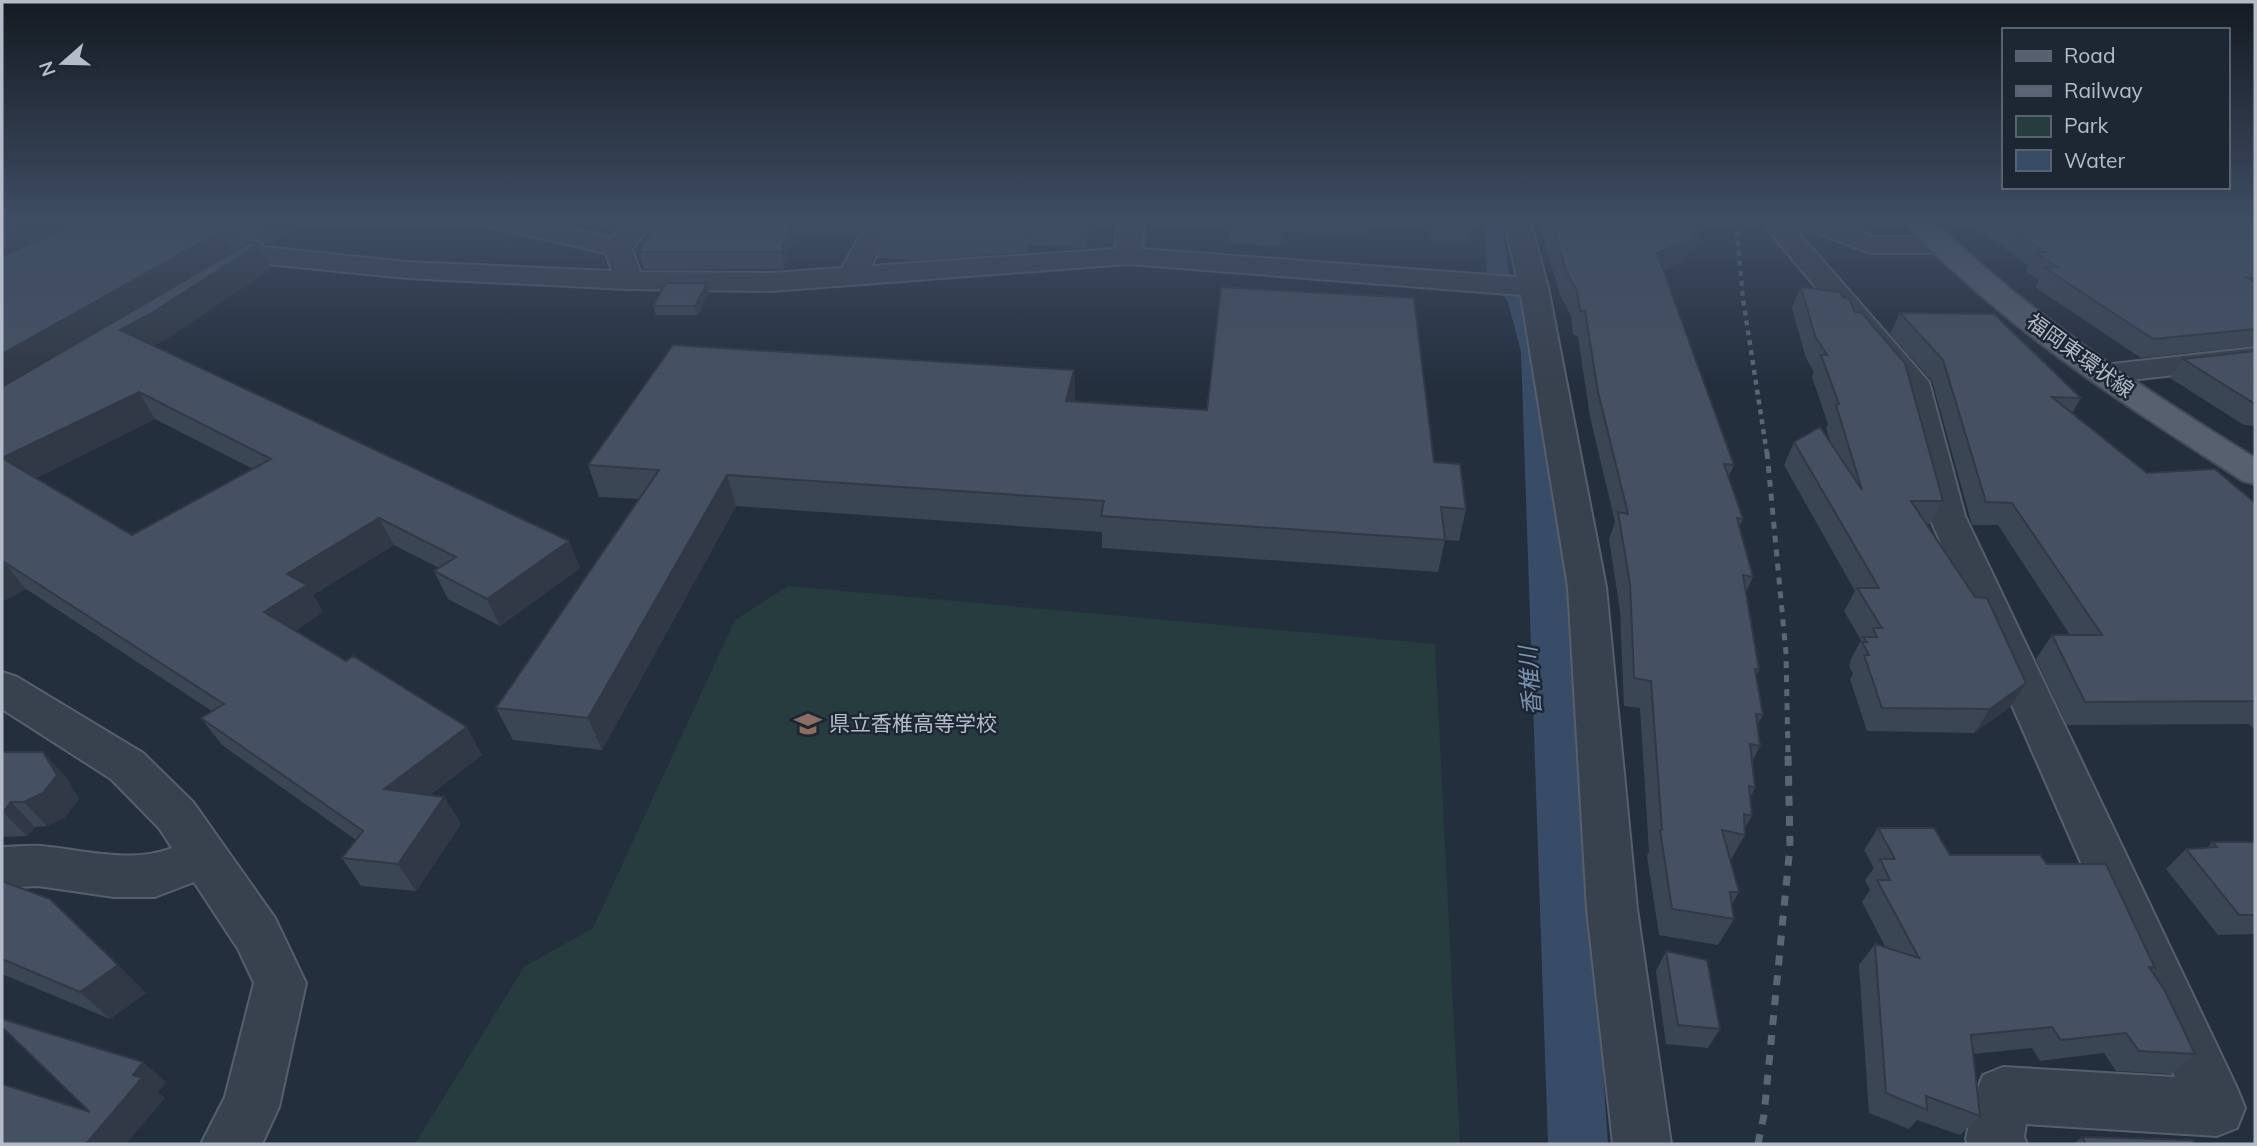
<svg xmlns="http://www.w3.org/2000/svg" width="2257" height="1146" font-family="Mulish,'Noto Sans JP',sans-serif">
  <rect width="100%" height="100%" fill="#242f3e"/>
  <path fill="#263c3f" d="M788,586L1435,644L1460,1144H415L524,967L593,928L735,620Z"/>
  <path fill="#394c67" d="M1485,221H1503L1508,270L1525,303L1571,603L1608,1144H1548L1521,352L1508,302L1486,270Z"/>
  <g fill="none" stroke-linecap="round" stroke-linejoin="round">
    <defs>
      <path id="minor" d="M172,221H208L255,240L264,247L406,262L612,271L606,253L490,227L486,221H535L612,238L627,221H654L632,249L640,272L771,273L842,268L868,221H894L871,266L1115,249L1118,221H1144L1142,249L1517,277L1504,221H1530L1548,287L1606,587L1637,909L1671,1144H1613L1587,909L1568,587L1521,295L1128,264L771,291L629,289L406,278L257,263L176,227Z
        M1764,221H1835L1874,237H1941L1951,239L1955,245L1951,251L1941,253H1870L1812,231H1797L1929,382L1965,516L2237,1088L2245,1108L2237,1128L2217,1136L2026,1124L2024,1137L2027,1144H1968L1966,1139L1975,1095L1983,1075L2003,1067L2175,1077L1929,516L1897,384L1767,229Z
        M2255,348V366L2103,383L2092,381L2087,374L2092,367L2103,365Z
        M2,672L17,677L143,753L193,802L275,918L306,983L279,1107L262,1144H201L225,1097L254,983L238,949L194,882L155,897H114L38,886L2,888V847C15,847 28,845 41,846C85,850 130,864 172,848L159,828L111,779L2,709Z"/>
      <path id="major" d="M1906,221H1934C2030,315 2141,387 2255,458V484L2243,481C2147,419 2050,358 1966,282C1945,263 1922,244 1906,221Z"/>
    </defs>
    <use href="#minor" stroke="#565f6c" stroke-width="4"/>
    <use href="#major" stroke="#414a57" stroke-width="4"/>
    <use href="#minor" fill="#38414e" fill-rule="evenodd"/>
    <use href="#major" fill="#56606e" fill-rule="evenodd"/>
    <path stroke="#5a6575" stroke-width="4.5" stroke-dasharray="5 5" stroke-linecap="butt" d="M1736,221L1743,299L1767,454"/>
    <path stroke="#5a6575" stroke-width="5" stroke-dasharray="7 7" stroke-linecap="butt" d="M1767,452L1786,653L1788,755"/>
    <path stroke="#5a6575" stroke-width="7" stroke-dasharray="10 10" stroke-linecap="butt" d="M1758,1144L1764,1115L1790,846L1788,753"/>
  </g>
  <path fill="#3b4654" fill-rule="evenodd" d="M2,221L232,253L258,245L271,269L165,340L154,345L569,541L580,568L500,626L448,599L434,571L439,568L394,545L313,595L323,612L295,631L482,755L430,795L444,797L461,824L416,891L361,886L342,858L356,840L222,745L201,718L212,711L26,589L5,600L2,598ZM155,419L253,469L132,535L36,478Z
    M215,221H311L268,245Z
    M658,221H865L857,235H796L784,269H644L639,252Z
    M877,221H1090L1086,248L1029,245L1028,252L917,260L878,258L874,227Z
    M1231,221H1367L1365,236L1282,231L1280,247L1230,243Z
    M1429,221H1472L1468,241L1431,240Z
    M1538,221H1697L1702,230L1694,253L1689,254L1686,261L1664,271L1734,465L1728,478L1743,519L1739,527L1753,577L1746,592L1759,670L1756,676L1763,715L1757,725L1760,746L1752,762L1755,788L1750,798L1752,816L1744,829L1745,835L1730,861L1739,892L1732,904L1734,919L1718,945L1659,935L1647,856L1649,852L1640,708L1624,706L1620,611L1609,539L1615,522L1590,417L1578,336L1573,335L1571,316L1560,295Z
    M1966,221H2255V346L2141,358L2035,287L2039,280L2026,271L2029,266Z
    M707,283L709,293L698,315H656L653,306Z
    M1801,287L1943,501L1930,524H1927L2026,683L2010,707L1974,733L1867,731L1850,679L1853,674L1849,666L1851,662L1850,661L1861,640L1844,611L1855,591L1784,465L1794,442L1831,443L1826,428L1828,424L1812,377L1814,372L1806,358L1792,308Z
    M1900,313L2081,398L2072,413L2147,473L2255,503V729L2248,724L2067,725L2036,659L2052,635H2070L1998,525H1972L1932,381L1890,334Z
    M2255,351V426L2244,425L2170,378L2183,359Z
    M1074,370L1075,401L1434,462L1466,509L1459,541L1445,540L1438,572L1102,548V532L736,506L602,750L513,740L496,708L639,499L599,497L588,465Z
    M2,752L65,776L79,799L65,817L47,826L35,827L27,836L2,837Z
    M1878,828L1950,855L2047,864L2155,968L2151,971L2195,1054L2171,1074L2116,1071L2104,1053L2040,1061L2032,1048L1973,1054L1980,1116L1960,1135L1917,1120L1909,1129L1869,1113L1859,965L1875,944L1886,948L1862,902L1870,890L1865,880L1874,868L1864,850Z
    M2212,842H2255V934L2218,935L2166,869L2186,849L2207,848Z
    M2,881L146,993L110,1019L2,974Z
    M1666,951L1720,1029L1708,1048L1666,1044L1656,971Z
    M2082,1137L2195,1144H2073Z"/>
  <path fill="#303945" d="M28,221H96L2,263V232Z
    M256,221H311L268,245Z
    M792,221H793L796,235L784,269L781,252Z
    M855,221H865L857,235Z
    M1026,221H1028L1029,245L1028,252Z
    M1086,221H1090L1086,248Z
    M1282,221H1283L1280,247Z
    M1702,230L1694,253L1689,254L1686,261L1650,277L1657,253L1690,231Z
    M221,231L233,254L2,390V354Z
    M258,245L271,269L165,340L135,355L120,330Z
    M707,283L709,293L698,315L695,306Z
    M1074,370L1075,400L1067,432L1066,401Z
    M139,392L155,419L22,485L2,458Z
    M727,475L736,506L602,750L588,718Z
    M379,518L394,545L313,595L323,612L282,639L264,612L287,574Z
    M569,541L580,568L500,626L487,599Z
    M4,562L26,589L5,600L2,597V563Z
    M2026,683L2010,707L1974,733L1990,709Z
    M467,727L482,755L402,817L384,789Z
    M43,752L65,776L79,799L65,817L47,826L24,802Z
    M444,797L461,824L416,891L398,864Z
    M11,802L35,827L27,836L3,812Z
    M118,965L146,993L110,1019L80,992Z
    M143,1062L166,1082L158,1092L165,1098L126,1144H86L133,1075Z"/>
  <path fill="#455162" stroke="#303945" stroke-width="2" fill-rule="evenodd" d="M2,221H28L2,232Z
    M86,221H198L221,231L2,354V256Z
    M658,221H792L781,252H639Z
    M877,221H1026L913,230L874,227Z
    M1551,221H1697L1702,230L1690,231L1694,237L1657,253L1734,465L1724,464L1743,519L1737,518L1753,577L1743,575L1759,670L1755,669L1763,715L1756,714L1760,746L1750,744L1755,788L1749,786L1752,816L1744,814L1745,835L1722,830L1739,892H1730L1734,919L1672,909L1660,830H1662L1651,681L1634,678L1630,584L1618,512L1628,514L1598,392L1585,311H1580L1577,291L1566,271Z
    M2000,221H2255V278H2248L2255,282V329L2153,339L2045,268L2057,267L2036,253L2045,252Z
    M249,243L258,245L150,314L120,330L569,541L487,599L434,571L456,557L379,518L287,574L307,585L264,612L346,661L353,656L467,727L384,789L444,797L398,864L342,858L363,831L201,718L224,704L4,562L2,563V387ZM139,392L271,459L132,535L2,458Z
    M666,283H707L695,306H653Z
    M1221,287L1414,298L1434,462L1460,464L1466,509L1441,507L1445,540L1101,516L1104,501L727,475L588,718L496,708L659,470L588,465L673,345L1074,370L1066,401L1207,410Z
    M1801,287L1840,292L1843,297L1849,298L1855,312H1861L1905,363L1943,501H1911L1975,597L1987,598L2026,683L1990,709L1882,708L1864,655H1869L1862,642H1867L1863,637H1877L1873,628H1882L1857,588H1879L1794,442L1820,427L1862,490L1836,405L1839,404L1821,355H1827L1815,336Z
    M1900,313L1994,314L2081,398L2052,397L2147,473L2215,469L2255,503V701L2085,702L2052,635H2102L2012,503L1986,502L1943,360Z
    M2255,351V404L2183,359Z
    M2,752H43L57,775L43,793L24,802H11L3,812H2Z
    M1878,828H1934L1950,855H2040L2047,864H2106L2155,968L2149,967L2165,991L2195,1054L2139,1051L2126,1033L2061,1040L2052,1027L1971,1035L1980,1116L1926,1096L1927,1110L1886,1093L1875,944L1919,958L1877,880H1890L1880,859H1895Z
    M2212,842H2255V915H2239L2186,849L2217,847Z
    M2,881L50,899L118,965L80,992L2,959Z
    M1666,951L1707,960L1720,1029L1678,1025Z
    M2,1019L143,1062L133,1075L142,1078L86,1144H2V1084L90,1112L2,1027Z
    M2082,1137L2193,1140L2195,1144H2086Z"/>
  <linearGradient id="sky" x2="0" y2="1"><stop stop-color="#141a22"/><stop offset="0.58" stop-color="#3f4d63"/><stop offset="1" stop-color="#3f4d63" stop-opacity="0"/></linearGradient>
  <rect width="2257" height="382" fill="url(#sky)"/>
  <defs>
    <symbol id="school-bare" viewBox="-9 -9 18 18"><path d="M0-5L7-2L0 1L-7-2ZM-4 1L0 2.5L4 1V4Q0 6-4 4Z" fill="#8d6e63" stroke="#1d2633" stroke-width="2.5" paint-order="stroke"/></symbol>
  </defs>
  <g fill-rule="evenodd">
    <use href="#school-bare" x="789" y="705" width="38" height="38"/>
  </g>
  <g text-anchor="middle" stroke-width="5" stroke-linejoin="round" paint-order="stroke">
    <g font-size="21" fill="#b4bcc9" stroke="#1d2633">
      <text transform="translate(2080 356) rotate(36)" y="7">福岡東環状線</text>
    </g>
    <g font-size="21" fill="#b4bcc9" stroke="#1d2633" text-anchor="start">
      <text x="829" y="731">県立香椎高等学校</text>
    </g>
    <g font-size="23" font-style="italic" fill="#7c92b1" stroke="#1d2633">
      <text transform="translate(1530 681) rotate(-94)" y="8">香椎川</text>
    </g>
  </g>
  <rect width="2257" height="1146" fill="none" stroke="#b4bcc9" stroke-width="7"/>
  <rect x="2002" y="28" width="228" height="161" fill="#1d2633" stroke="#59626f" stroke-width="2"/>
  <rect x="2016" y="51" width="35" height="10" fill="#56606e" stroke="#59626f" stroke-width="2"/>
  <text x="2064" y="63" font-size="21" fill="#b4bcc9">Road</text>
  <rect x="2016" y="86" width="35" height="10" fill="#5a6575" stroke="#59626f" stroke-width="2"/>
  <text x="2064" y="98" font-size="21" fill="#b4bcc9">Railway</text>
  <rect x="2016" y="116" width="35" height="21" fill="#263c3f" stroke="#59626f" stroke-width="2"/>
  <text x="2064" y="133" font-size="21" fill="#b4bcc9">Park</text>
  <rect x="2016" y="150" width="35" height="21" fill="#394c67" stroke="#59626f" stroke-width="2"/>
  <text x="2064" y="168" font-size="21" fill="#b4bcc9">Water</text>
  <g transform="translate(63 63) rotate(250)" stroke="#1d2633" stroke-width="5" paint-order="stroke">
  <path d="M0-5L12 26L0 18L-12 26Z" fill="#b4bcc9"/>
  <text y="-10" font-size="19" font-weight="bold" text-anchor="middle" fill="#b4bcc9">N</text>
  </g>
</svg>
